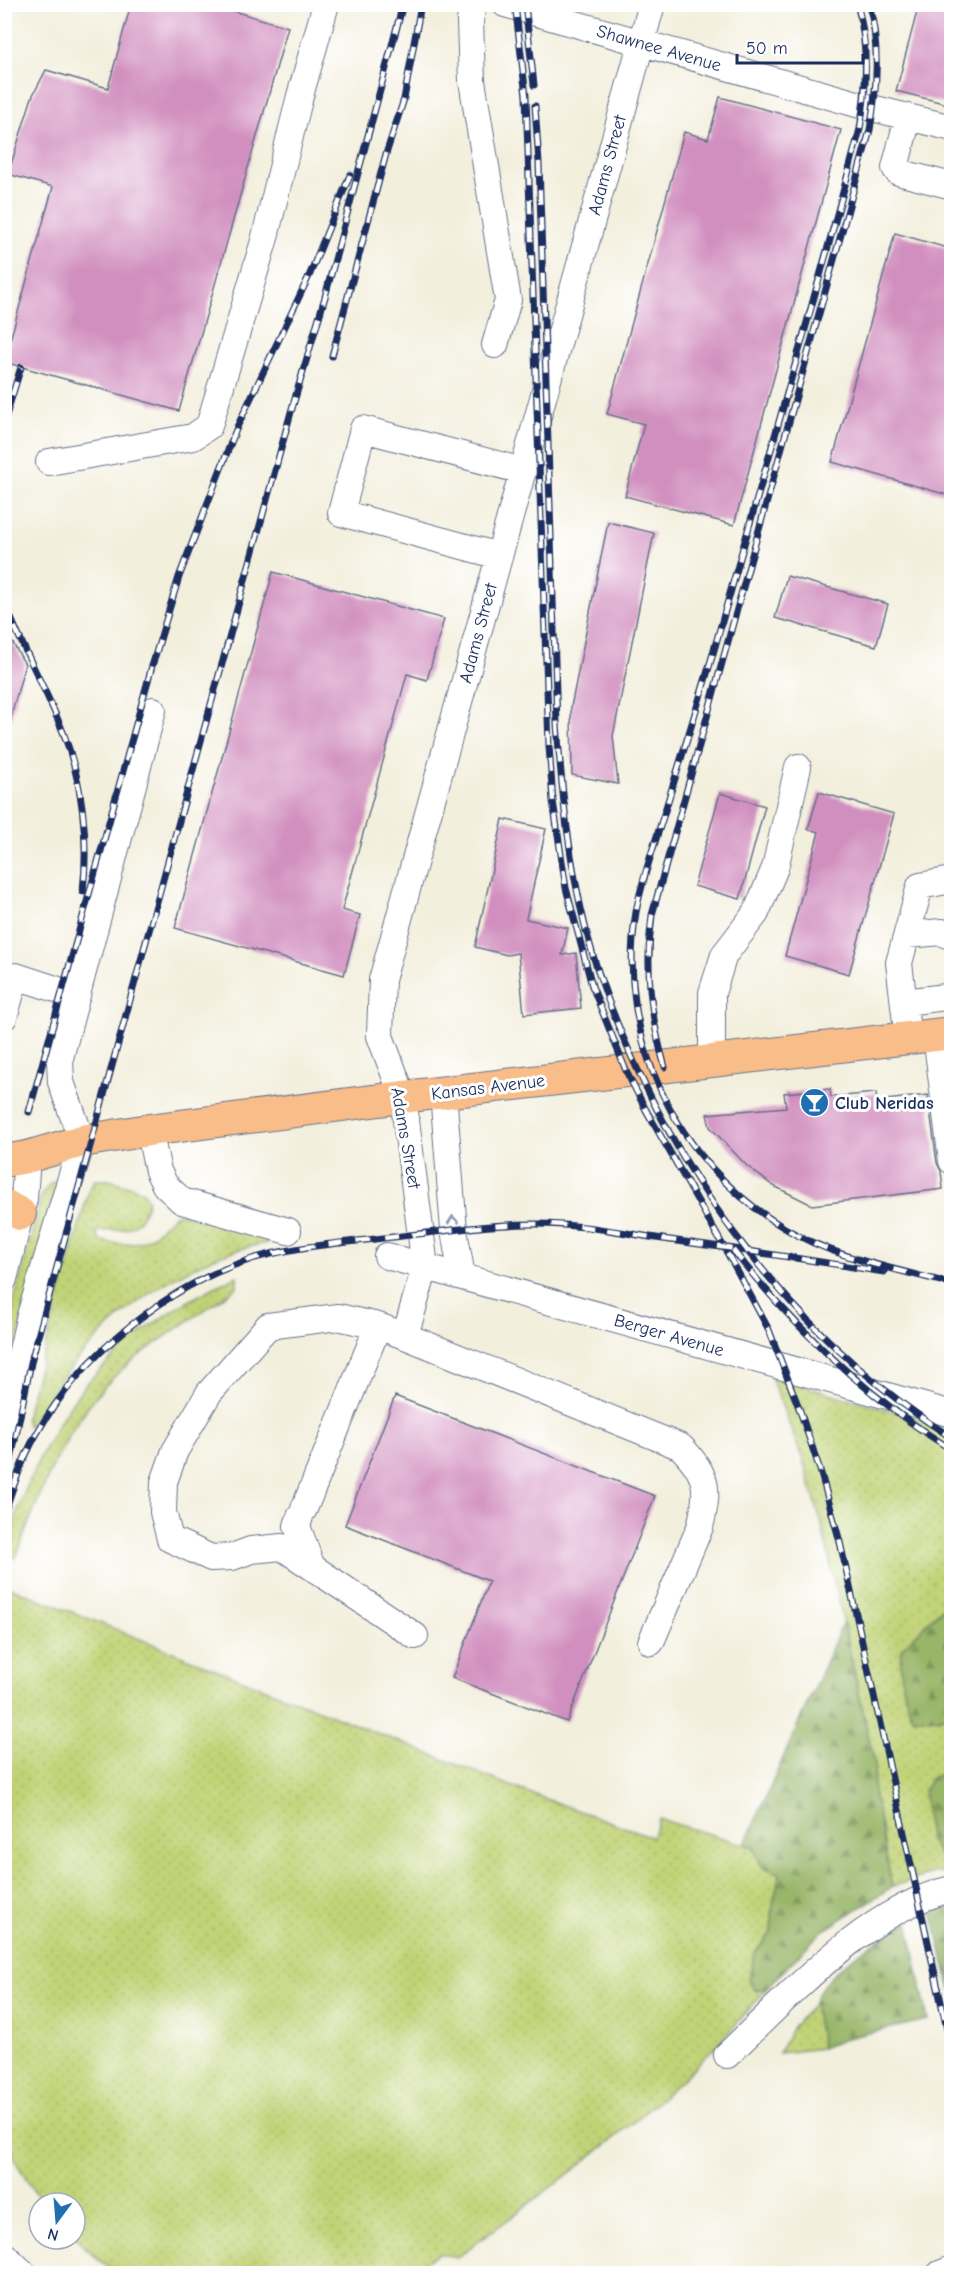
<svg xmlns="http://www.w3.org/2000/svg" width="956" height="2278" font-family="'Comic Neue',sans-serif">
  <defs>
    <pattern id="grass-dots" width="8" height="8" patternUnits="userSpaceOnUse" patternTransform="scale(1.5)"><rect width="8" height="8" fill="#c1d376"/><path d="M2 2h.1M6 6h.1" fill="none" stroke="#a5b568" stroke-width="1.8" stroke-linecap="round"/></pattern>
    <pattern id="forest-firs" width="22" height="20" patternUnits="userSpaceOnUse" patternTransform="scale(1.5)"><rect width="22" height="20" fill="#98b567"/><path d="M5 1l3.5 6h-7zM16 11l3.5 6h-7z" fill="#7b9458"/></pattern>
  </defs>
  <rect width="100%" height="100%" fill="#fff"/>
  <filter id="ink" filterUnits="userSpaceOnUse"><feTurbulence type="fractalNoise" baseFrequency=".0167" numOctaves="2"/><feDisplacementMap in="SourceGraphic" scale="12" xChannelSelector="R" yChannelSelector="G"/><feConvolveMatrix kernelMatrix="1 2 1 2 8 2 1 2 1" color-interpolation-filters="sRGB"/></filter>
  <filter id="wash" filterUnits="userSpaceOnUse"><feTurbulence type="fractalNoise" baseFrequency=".008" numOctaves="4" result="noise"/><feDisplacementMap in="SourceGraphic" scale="24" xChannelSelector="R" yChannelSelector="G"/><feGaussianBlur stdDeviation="1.35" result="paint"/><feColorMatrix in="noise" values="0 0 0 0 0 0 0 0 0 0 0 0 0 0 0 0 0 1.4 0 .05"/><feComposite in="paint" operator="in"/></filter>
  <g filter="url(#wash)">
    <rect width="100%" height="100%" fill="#f3efdd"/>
    <path fill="url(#grass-dots)" stroke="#6e816a" stroke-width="1.5" d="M58,1179L5,1389V1335L42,1194L50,1184Z
      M95,1180H109L142,1190L148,1200C138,1235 127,1227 96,1232L99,1240C118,1246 142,1247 158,1231C166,1224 168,1218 179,1213L264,1236L267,1243C188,1257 122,1306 71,1367C55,1385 44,1408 28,1426L25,1418L89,1190Z
      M237,1276V1287C199,1316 155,1340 119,1372C68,1418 38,1495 16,1558L8,1557C11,1524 22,1496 36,1466C49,1439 64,1411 83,1388C89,1380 98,1372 105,1365C143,1326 188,1299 237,1276Z
      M771,1377L951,1427V1600L926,1623L929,1719L951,1715V1770L931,1778L924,1791L939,1855L951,1854V1872H936L892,1887L873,1786L875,1765L821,1521L803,1460Z
      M4,1585L518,1789L652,1837L659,1819L753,1847L762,1866L780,1874L773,1904L771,1933L755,1953L754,1990L767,1988C681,2096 566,2176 456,2258L439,2253L422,2264L419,2274L119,2273L99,2260L75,2237V2203H43L40,2200L17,2164L5,2134Z
      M815,2002L822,2048L779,2053L793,2027Z"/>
    <path fill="url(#forest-firs)" stroke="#5a7262" stroke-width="1.5" d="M951,1600V1715L929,1719L912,1717C904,1694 899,1674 901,1649Z
      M843,1623L875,1765L873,1786L892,1887L821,1932L767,1988L754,1990L749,1979L755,1953L771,1933L773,1904L780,1874L762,1866L753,1847L745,1844Z
      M951,1770V1854L939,1855L929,1839L924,1791L931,1778Z
      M951,1907H952L951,1991L932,1912Z
      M908,1922L928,2020L850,2037L822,2048C820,2038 814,2010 815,2002C821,1972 884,1937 908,1922Z"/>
    <g id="blocks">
      <path fill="#d18fbf" d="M131,4H209L288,27L179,411L4,362L53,187L8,174L32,97L46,70L108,88Z
        M919,4H951V105L896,91Z
        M720,97L841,130L734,525L625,496L644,424L607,414L684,132L708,139Z
        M895,233L951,249V496L832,462Z
        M608,522L654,533L613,736L618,784L572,775L571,707Z
        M273,572L444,619L427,680L407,674L342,910L360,915L344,975L175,928Z
        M787,576L888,604L876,646L775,618Z
        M4,628L25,664L9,724H4Z
        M819,792L894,814L849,974L785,956L819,832L808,829Z
        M720,793L765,806L740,899L694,886Z
        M503,819L546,829L526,919L568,928L562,955L576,953L581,1008L524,1014L518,953L507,955L475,947Z
        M830,1089L831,1097L876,1093L877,1101L928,1095L937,1163L941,1171L943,1189L812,1205L772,1185L747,1166L710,1127L707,1114L786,1107L784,1093Z
        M395,1396L655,1496L567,1722L452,1678L489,1581L345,1525Z"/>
    </g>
  </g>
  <g filter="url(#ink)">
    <use href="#blocks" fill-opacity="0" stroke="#67728a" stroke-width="1.5"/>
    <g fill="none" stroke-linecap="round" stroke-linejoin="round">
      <defs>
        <path id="minor" d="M473,4L470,21L472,81L508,300L495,345
          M505,4L864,106L952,128
          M908,117L895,168L898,172L952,186
          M49,462L193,437L209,426L264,241L300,96L326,4
          M499,556L341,513L363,429L523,471
          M907,935L942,932L952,937
          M904,1002L946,997L952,994
          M4,1017L16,976L77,996
          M936,1035L952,1161
          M908,1039L899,963L920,886L952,880
          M712,1061V993L724,955L756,913L775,868L798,767
          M443,1092L454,1230L462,1277
          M149,1130L158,1171L165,1185L182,1201L288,1231
          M387,1256L952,1414
          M4,1279L24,1199L27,1157
          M405,1336L425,1267L403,1097L380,1036L382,980L652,4
          M4,1431L29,1319L82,1141L61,1082L60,1058L153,710
          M304,1509L378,1326L405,1336L681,1447C709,1476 709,1490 700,1527L651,1642
          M300,1517L297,1526L312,1567L415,1636
          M312,1567L282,1547L251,1550L232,1557L211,1558L170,1539L163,1512L164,1482L175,1451L209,1393L268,1326L338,1317L378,1326
          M727,2055C787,1998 869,1907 952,1889
          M4,2255L24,2274
          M940,2274L952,2269"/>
        <path id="major" d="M4,1161L27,1157L82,1141L149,1130L403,1097L952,1033
          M4,1205L20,1214"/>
      </defs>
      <use href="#minor" stroke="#67728a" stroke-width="28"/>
      <use href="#major" stroke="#67728a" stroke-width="34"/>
      <use href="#minor" stroke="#fff" stroke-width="26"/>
      <use href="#major" stroke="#f8bd89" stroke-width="32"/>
      <defs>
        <path id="rail" d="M515,4L526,96L549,746L553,801L566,888L592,986L627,1073L646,1110L734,1265L769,1330L799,1408L820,1470L840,1542L858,1623L952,2052
          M525,4L534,85
          M857,4C869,45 867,87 860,129C814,303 763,476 714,650C698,705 681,759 664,814C654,846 642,879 636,912C616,1037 675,1162 783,1227C833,1258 896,1269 952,1284
          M535,106L539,163L557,724C562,794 569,862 586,930C599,982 619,1031 642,1079C711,1225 815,1350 952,1438
          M332,356L386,154L404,99L421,4
          M4,422L21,367
          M4,601C21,646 45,687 63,732C82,780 89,839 83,891
          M665,1067C650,1015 645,968 652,915L870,130C877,88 880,46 869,4
          M29,1112L152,666L179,577L237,427L310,274L350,175
          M733,1250C795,1329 867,1397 952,1450
          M4,1493L32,1358L291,412L325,297L403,4
          M4,1514C13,1487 22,1460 36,1435C80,1356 166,1286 252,1259C300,1245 352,1242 402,1236C455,1230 509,1221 563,1225C597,1227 630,1234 663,1239C737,1249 810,1260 884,1272"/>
      </defs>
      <use href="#rail" stroke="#1b2f5e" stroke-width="7"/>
      <use href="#rail" stroke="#fff" stroke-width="4.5" stroke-dasharray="14" stroke-linecap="butt"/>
    </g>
    <defs><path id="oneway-chevron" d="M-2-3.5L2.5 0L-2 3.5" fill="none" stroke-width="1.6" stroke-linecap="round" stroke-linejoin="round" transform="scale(1.5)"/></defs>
    <use stroke="#8d97ae" href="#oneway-chevron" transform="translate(453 1220) rotate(-95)"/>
  </g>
  <defs>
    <symbol id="bar-disc" viewBox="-11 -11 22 22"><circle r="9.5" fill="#1f6fb2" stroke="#fff"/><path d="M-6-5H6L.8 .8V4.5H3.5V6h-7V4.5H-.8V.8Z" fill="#fff"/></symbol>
  </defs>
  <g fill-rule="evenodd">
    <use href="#bar-disc" x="798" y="1086" width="33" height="33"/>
  </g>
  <g text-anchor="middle" stroke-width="6" stroke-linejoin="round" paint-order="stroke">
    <g font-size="18" fill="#1b2f5e" stroke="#fff">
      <text transform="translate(659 48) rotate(16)" y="6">Shawnee Avenue</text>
      <text transform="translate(607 165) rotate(-75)" y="6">Adams Street</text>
      <text transform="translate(478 633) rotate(-75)" y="6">Adams Street</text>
      <text transform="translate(488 1087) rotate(-7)" y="6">Kansas Avenue</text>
      <text transform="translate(406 1138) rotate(80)" y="6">Adams Street</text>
      <text transform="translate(669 1335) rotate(16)" y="6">Berger Avenue</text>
    </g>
    <g font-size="18" font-weight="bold" fill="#1b2f5e" stroke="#fff" text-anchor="start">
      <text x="835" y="1109">Club Neridas</text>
    </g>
  </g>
  <rect width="956" height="2278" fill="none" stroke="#fff" stroke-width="24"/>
  <g transform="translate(57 2221) rotate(196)"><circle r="28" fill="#ffffff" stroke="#a4acbf" stroke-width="1.5"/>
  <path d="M0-4.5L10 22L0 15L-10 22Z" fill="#1f6fb2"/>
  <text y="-9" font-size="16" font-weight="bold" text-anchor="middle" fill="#1b2f5e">N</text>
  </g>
  <path d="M737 54v9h126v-9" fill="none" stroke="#1b2f5e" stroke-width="3"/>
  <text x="746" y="54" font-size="18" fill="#1b2f5e" stroke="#ffffff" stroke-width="4.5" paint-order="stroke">50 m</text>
</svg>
